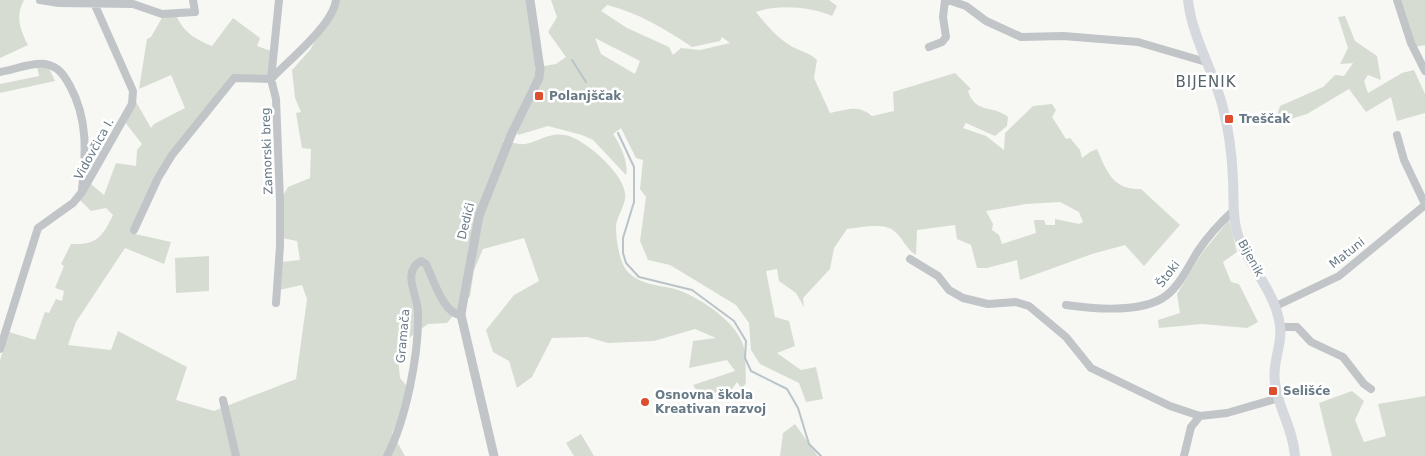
<svg xmlns="http://www.w3.org/2000/svg" width="1425" height="456" font-family="'DejaVu Sans',sans-serif">
  <rect width="100%" height="100%" fill="#f7f7f4"/>
  <path fill="#d7dcd3" fill-rule="evenodd" d="M0,0H24C15,16 20,29 28,45L0,58Z
    M339,0H528L536,74L503,142C510,141 519,145 525,144C540,141 549,132 565,135C585,139 623,173 625,193C627,204 617,215 616,226C616,239 619,264 629,273C641,285 659,285 675,289C697,296 733,319 742,342C747,353 745,371 746,383L742,389L737,382L730,392L699,394L693,385L735,371L727,360L689,368L693,341L716,338L695,329L654,341L608,343L587,337L552,338L532,377L517,388L509,361L493,352L486,330L514,295L539,281L524,238L483,249L474,270L470,296L447,323L428,324L397,347L400,378L411,391L392,433L405,456H0V360L9,332L35,340L45,312L49,313L56,299L62,301L64,291L55,288L64,266L61,264L71,244C96,245 102,238 113,215L106,208L91,211L79,199L91,184L104,195L116,163L136,166L137,150L142,144L124,121L135,100L151,128L154,124L185,108L171,75L139,89L147,39L151,37L163,16L176,15C184,33 195,39 212,46L233,18L260,38L257,46L271,51L269,76L234,75L168,157L135,234L171,242L164,264L125,248L76,322L68,345L111,350L118,331L187,367L176,400L214,411L296,379L307,299L302,285L279,290L281,262L300,260L297,241L282,238L281,199L288,187L310,178L311,149L302,148L296,113L301,112L295,98L292,70L310,50Z
    M551,0H829L837,6L832,16C811,7 778,4 756,12C767,26 780,41 797,49C805,53 810,53 817,60L814,78L830,113C847,110 857,104 872,116L894,111L893,92L955,73L971,89L968,91C976,115 992,104 1008,117L1007,126L995,136L966,123L963,128L986,136L1004,150L1005,133L1033,106L1052,104L1056,110L1052,117L1066,139L1070,138L1080,150L1082,158L1090,152L1097,149C1107,172 1113,190 1141,189L1180,225L1144,266L1125,245L1092,254L1020,280L1017,260L987,268H977L971,245L957,239L955,225L917,230L916,255C906,249 903,238 894,231C883,222 860,228 847,229L834,248L830,269L803,298L804,307L796,293L779,281L777,269L766,271L775,317L789,321L795,346L777,353L801,370L816,367L823,399L806,402L799,383L760,364L751,350L749,323L736,305L670,265L648,260L640,241L646,197L640,189L643,160L636,158L621,128L613,134C620,144 629,163 626,175L593,140L582,135L548,126L518,135L517,131C525,114 545,84 544,66L556,64L566,57L548,32L557,17ZM607,5C639,13 665,29 692,47L720,41L722,37L730,43L700,50L681,48L673,55L669,47L627,28L601,11ZM595,38L640,61L635,74L601,54ZM1060,202L1079,212L1083,222L1079,224L1055,219V225H1046L1044,220H1034L1036,233L1002,244L999,235L992,230L993,224L986,211L1026,204Z
    M1399,0H1425V45L1415,47Z
    M1345,16L1355,41L1377,56L1381,80L1368,75L1364,81L1368,93L1402,73L1414,70L1425,94V113L1397,121L1391,97L1366,112L1349,89L1307,114L1274,124L1280,106L1323,87L1335,75L1344,76L1353,63L1340,64L1348,48L1338,17Z
    M37,67L49,68L55,81L0,93V84L39,76Z
    M1229,220L1237,252L1223,262L1231,282L1239,284L1258,322L1247,328L1202,324L1159,328L1158,320L1180,313L1177,294L1202,253Z
    M209,256V291L176,293L175,258Z
    M1352,391L1364,401L1355,420L1364,442L1386,436L1378,404L1425,396V456H1332L1319,403Z
    M795,424L817,455V456H780L783,433Z
    M581,434L594,456H574L566,443Z"/>
  <g fill="none" stroke-linecap="round" stroke-linejoin="round">
    <path stroke="#b8c4c8" stroke-width="2" d="M572,60L586,82
      M618,133L634,167V202L623,238V253L626,263L639,277L692,290L734,321L746,341L745,358L751,371L787,389L798,408L809,444L821,456"/>
    <path stroke="#c1c5c8" stroke-width="8" d="M40,0L59,3L133,4L162,14L195,12L193,0
      M948,0L966,6L986,21L1021,37L1063,36L1138,42L1206,62
      M1397,0L1411,43L1425,71
      M929,47L942,42L946,37L943,17L945,0
      M0,72C14,70 31,62 45,64C58,66 64,75 70,86C88,119 86,153 82,190
      M1397,135L1404,160L1425,204
      M134,230L158,178L172,155L234,78L271,79C289,60 333,25 336,0
      M910,259L938,276L949,290L963,298L988,304L1016,302L1029,306L1066,337L1091,368L1170,406L1200,416L1227,413L1279,398
      M276,303L280,246V201L276,99L271,79L279,0
      M1066,305C1094,309 1143,314 1167,295C1180,285 1189,265 1198,251C1208,236 1220,223 1233,211
      M1276,306L1339,276L1425,205
      M1281,327H1297L1311,342L1343,357L1364,384L1371,389
      M0,349L38,228L73,203L82,192L132,104L133,91L94,3
      M223,400L236,456
      M387,456C406,420 419,354 418,313C418,295 401,272 421,261L426,264C433,278 443,314 461,315
      M1184,456L1191,427L1200,416"/>
    <path stroke="#c1c5c8" stroke-width="9" d="M494,456L461,315L462,308L479,216L511,135L539,78L540,69L530,0"/>
    <path stroke="#d5d9dd" stroke-width="10" d="M1188,0C1192,38 1214,71 1223,108C1229,131 1232,155 1233,179C1234,197 1232,214 1237,232C1245,260 1267,281 1276,309C1288,343 1271,355 1275,383C1278,408 1293,428 1295,456"/>
  </g>
  <g fill="#de4d2d" stroke="#fff" stroke-width="2">
    <rect x="534" y="91" width="10" height="10" rx="2.5"/>
    <rect x="1224" y="114" width="10" height="10" rx="2.5"/>
    <rect x="1268" y="386" width="10" height="10" rx="2.5"/>
    <circle cx="645" cy="402" r="5"/>
  </g>
  <g text-anchor="middle" stroke-width="5" stroke-linejoin="round" paint-order="stroke">
    <g font-size="12" font-weight="bold" fill="#677985" stroke="#fff" text-anchor="start">
      <text x="549" y="100">Polanjščak</text>
      <text x="1239" y="123">Treščak</text>
      <text x="1283" y="395">Selišće</text>
      <text x="655" y="399">Osnovna škola<tspan x="655" dy="14">Kreativan razvoj</tspan></text>
    </g>
    <g font-size="12" fill="#677985" stroke="#fff">
      <text transform="translate(94 149) rotate(-61)" y="4">Vidovčica I.</text>
      <text transform="translate(267 151) rotate(-92)" y="4">Zamorski breg</text>
      <text transform="translate(466 221) rotate(-76)" y="4">Dedići</text>
      <text transform="translate(1347 253) rotate(-38)" y="4">Matuni</text>
      <text transform="translate(1251 258) rotate(61)" y="4">Bijenik</text>
      <text transform="translate(1168 274) rotate(-52)" y="4">Štoki</text>
      <text transform="translate(403 336) rotate(-85)" y="4">Gramača</text>
    </g>
    <g font-size="15" letter-spacing="1" fill="#55626a" stroke="#fff">
      <text x="1206" y="87">BIJENIK</text>
    </g>
  </g>
</svg>
